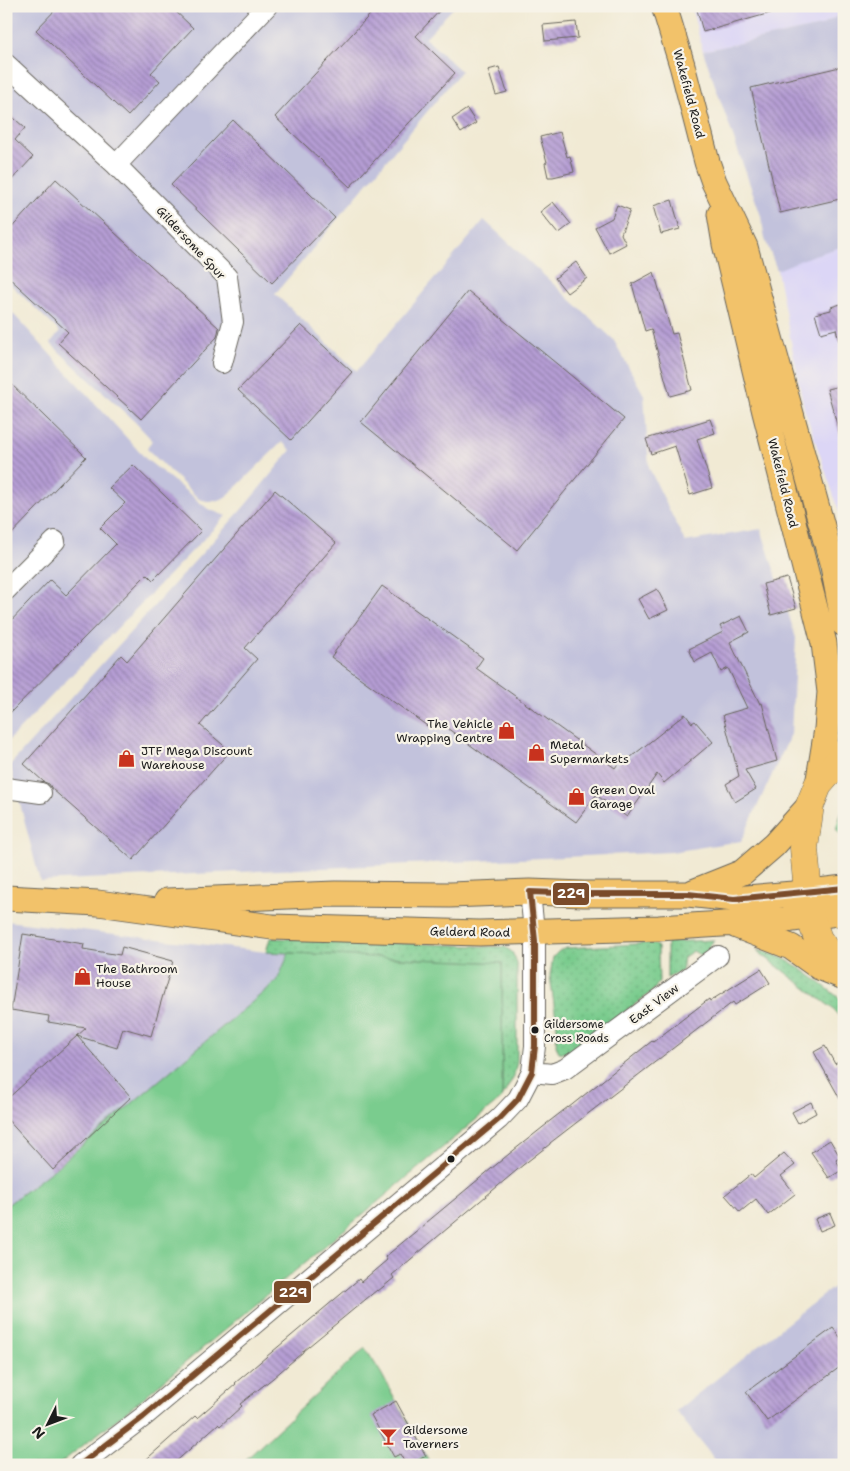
<svg xmlns="http://www.w3.org/2000/svg" width="850" height="1471" font-family="'Shantell Sans',sans-serif">
  <defs>
    <pattern id="grass-dots" width="8" height="8" patternUnits="userSpaceOnUse" patternTransform="scale(1.25)"><rect width="8" height="8" fill="#7acc8e"/><path d="M2 2h.1M6 6h.1" fill="none" stroke="#69af7a" stroke-width="1.8" stroke-linecap="round"/></pattern>
    <pattern id="building-back-hatch" width="6" height="6" patternUnits="userSpaceOnUse" patternTransform="scale(1.25)"><rect width="6" height="6" fill="#b59dd4"/><path d="M-1 5l2 2M0 0l6 6M5-1l2 2" fill="none" stroke="#927fab"/></pattern>
  </defs>
  <rect width="100%" height="100%" fill="#f7f3e8"/>
  <filter id="ink" filterUnits="userSpaceOnUse"><feTurbulence type="fractalNoise" baseFrequency=".02" numOctaves="2"/><feDisplacementMap in="SourceGraphic" scale="10" xChannelSelector="R" yChannelSelector="G"/><feConvolveMatrix kernelMatrix="1 2 1 2 8 2 1 2 1" color-interpolation-filters="sRGB"/></filter>
  <filter id="wash" filterUnits="userSpaceOnUse"><feTurbulence type="fractalNoise" baseFrequency=".0096" numOctaves="4" result="noise"/><feDisplacementMap in="SourceGraphic" scale="20" xChannelSelector="R" yChannelSelector="G"/><feGaussianBlur stdDeviation="1.12" result="paint"/><feColorMatrix in="noise" values="0 0 0 0 0 0 0 0 0 0 0 0 0 0 0 0 0 1.4 0 .05"/><feComposite in="paint" operator="in"/></filter>
  <g filter="url(#wash)">
    <rect width="100%" height="100%" fill="#f1ead4"/>
    <path fill="#dcd6f6" d="M691,6H844V12L821,26L703,51Z
      M844,246V526L804,408L776,265Z"/>
    <path fill="#c2c2dc" d="M6,6H455L425,38L461,71L275,294L357,371L484,220L613,339L644,395L649,468L685,542L761,529L796,638L791,734L741,841L671,852L40,881L10,765L243,508L291,450L282,442L225,498L211,502L199,499L147,449L152,440L135,422L50,343L60,332L6,280Z
      M844,12V246L811,256L777,270L765,239L761,216L703,51L821,26Z
      M6,306L146,459L208,509L226,516L6,743Z
      M6,921L266,952L289,953L277,981L53,1170L6,1206Z
      M844,1280V1465H719L676,1411L823,1295Z"/>
    <path fill="url(#grass-dots)" stroke="#4b7455" d="M815,543L818,545L830,617L839,653L844,661V747L835,756L841,720L840,676L826,611Z
      M844,805V864L839,865L842,836L836,829Z
      M270,938L505,947L512,952L517,963V1061L514,1076L502,1098V963L266,952Z
      M714,940L705,954L700,955L693,951L684,957L682,971L667,978V942Z
      M653,943L658,947L659,981L654,990L570,1053L559,1052L556,1046L557,1026L550,976L553,957L559,951L566,948Z
      M756,950C789,955 812,977 838,997L844,1002V1022L832,1008Z"/>
    <path fill="#7acc8e" stroke="#4b7455" d="M289,953L502,963V1098L131,1408L58,1465H6V1206L53,1170L277,981Z
      M365,1348L381,1373L431,1465H240Z"/>
    <g id="blocks">
      <path fill="url(#building-back-hatch)" d="M59,6H170L193,28L151,73L160,81L128,116L36,30Z
        M378,6H444L416,36L455,73L350,187L275,117Z
        M696,6H780L781,10L703,32Z
        M576,22L578,38L545,41L543,25Z
        M844,66V198L780,213L751,88Z
        M499,67L507,92L496,95L488,70Z
        M467,109L476,123L461,133L452,119Z
        M6,111L25,128L15,140L33,157L6,186Z
        M233,120L335,218L272,283L171,185Z
        M560,132L567,157L570,156L574,172L553,177H548L545,163L547,162L540,137Z
        M56,179L219,328L217,337L141,419L58,343L68,332L6,275V234Z
        M672,200L680,229L661,234L653,206Z
        M553,202L571,224L558,234L540,212Z
        M617,205L630,210L621,234L626,244L609,253L595,227L612,218Z
        M576,262L587,278L567,293L555,278Z
        M654,272L672,334L677,333L692,390L670,396L651,329L645,331L632,284Z
        M468,291L624,419L517,550L361,422Z
        M844,303V340L839,341L836,329L821,333L815,314L831,310V307Z
        M301,325L352,372L291,440L238,390Z
        M6,379L86,457L6,540Z
        M844,385V434L840,435L827,389Z
        M710,419L715,433L697,439L712,488L690,495L675,446L651,454L646,439Z
        M133,465L201,531L153,580L147,574L6,717V626L50,580L66,595L116,544L100,528L125,503L109,488Z
        M275,490L336,543L245,648L257,659L200,725L230,751L133,860L52,789L49,784L44,782L24,764L121,655L127,661Z
        M787,578L796,608L771,615L763,584Z
        M382,586L483,658L476,668L615,768L622,758L626,761L685,714L692,723L695,721L713,742L664,783L657,774L627,817L596,795L576,822L436,720L430,728L331,657Z
        M657,589L668,610L649,619L638,599Z
        M741,616L749,632L730,642L760,704L762,703L777,761L745,770L756,789L735,802L726,784L739,776L723,715L747,708L728,668L721,672L712,653L695,662L689,649L723,632L720,626Z
        M23,934L84,944L83,949L120,955L122,947L173,961L151,1036L123,1028L117,1048L77,1036L86,1028L48,1022L49,1016L11,1010Z
        M761,969L770,983L735,1005L733,1002L550,1143V1144L523,1165L392,1275L394,1278L378,1291L377,1290L303,1351V1352L273,1378L240,1404L242,1406L220,1426L218,1424L172,1465H140L195,1416L197,1418L236,1384L235,1383L359,1279L361,1282L387,1260L385,1257L509,1154L547,1124H546L568,1107V1108L652,1041L653,1042L709,999L710,1001Z
        M77,1036L131,1097L53,1170L6,1118V1100Z
        M825,1046L835,1064L844,1059V1106L814,1052Z
        M811,1102L816,1113L798,1123L792,1112Z
        M830,1140L840,1157L836,1160L842,1170L829,1178L811,1152Z
        M784,1153L795,1165L781,1176L795,1194L768,1215L756,1199L740,1212L725,1195L751,1174L754,1178Z
        M830,1213L835,1225L820,1231L815,1219Z
        M833,1328L844,1342V1364L767,1421L746,1392Z
        M396,1401L426,1456L409,1465H406L400,1454L394,1457L371,1415Z"/>
    </g>
  </g>
  <g filter="url(#ink)">
    <use href="#blocks" fill-opacity="0" stroke="#67645c" stroke-width="1"/>
    <g fill="none" stroke-linecap="round" stroke-linejoin="round">
      <defs>
        <path id="minor" d="M6,64L116,165
          M222,363L233,322L227,277L116,165L267,6
          M6,590L55,541
          M6,788L41,793
          M532,1072L552,1074L565,1069L718,956
          M80,1465L143,1417L499,1119L518,1099L532,1072L535,1046V941L530,892"/>
        <path id="major" d="M664,6L682,65L707,162L714,182L745,247L833,566L844,624
          M720,214L725,244L765,412L824,643L830,692L827,729L818,785
          M693,892L743,872L774,845L810,805
          M6,898L98,903L272,927L479,933L659,928L785,920L844,912
          M167,901L335,894L450,895L530,892L584,894H688L734,899L793,894L844,888
          M737,926L791,947L819,967L844,977"/>
        <path id="highway" d="M844,755L818,785L810,805L804,848L810,916L818,939L829,955L844,973"/>
      </defs>
      <use href="#minor" stroke="#67645c" stroke-width="22"/>
      <use href="#major" stroke="#67645c" stroke-width="27"/>
      <use href="#highway" stroke="#67645c" stroke-width="29"/>
      <use href="#minor" stroke="#fff" stroke-width="20"/>
      <use href="#major" stroke="#f2c26a" stroke-width="25"/>
      <use href="#highway" stroke="#f2c26a" stroke-width="28"/>
      <defs>
        <path id="bus-1" d="M80,1465L143,1417L499,1119L518,1099L532,1072L535,1046V941L530,892L584,894H688L734,899L844,888"/>
      </defs>
      <use href="#bus-1" stroke="#f7f3e8" stroke-width="10"/>
      <use href="#bus-1" stroke="#7a4b2a" stroke-width="6"/>
    </g>
  </g>
  <defs>
    <symbol id="shop-bare" viewBox="-9 -9 18 18"><path d="M-5-2.5h2.3a2.7 3.5 0 0 1 5.4 0H5L5.5 6h-11ZM-1.5-2.5h3a1.5 2.3 0 0 0-3 0Z" fill="#c8321e" stroke="#f7f3e8" stroke-width="2.5" paint-order="stroke"/></symbol>
    <symbol id="bar-bare" viewBox="-9 -9 18 18"><path d="M-6-5H6L.8 .8V4.5H3.5V6h-7V4.5H-.8V.8Z" fill="#c8321e" stroke="#f7f3e8" stroke-width="2.5" paint-order="stroke"/></symbol>
  </defs>
  <g fill-rule="evenodd">
    <use href="#shop-bare" x="494" y="718" width="25" height="25"/>
    <use href="#shop-bare" x="524" y="740" width="25" height="25"/>
    <use href="#shop-bare" x="114" y="746" width="25" height="25"/>
    <use href="#shop-bare" x="564" y="784" width="25" height="25"/>
    <use href="#shop-bare" x="70" y="964" width="25" height="25"/>
    <use href="#bar-bare" x="376" y="1424" width="25" height="25"/>
  </g>
  <g fill="#1c1c1c" stroke="#f7f3e8" stroke-width="2">
    <circle cx="535" cy="1030" r="4.5"/>
    <circle cx="451" cy="1159" r="4.5"/>
  </g>
  <g text-anchor="middle" stroke-width="4.5" stroke-linejoin="round" paint-order="stroke">
    <g font-size="11" fill="#1c1c1c" stroke="#f7f3e8" text-anchor="start">
      <text x="544" y="1028">Gildersome<tspan x="544" dy="14">Cross Roads</tspan></text>
    </g>
    <g font-size="12" fill="#1c1c1c" stroke="#f7f3e8">
      <text transform="translate(689 94) rotate(75)" y="4">Wakefield Road</text>
      <text transform="translate(191 243) rotate(47)" y="4">Gildersome Spur</text>
      <text transform="translate(783 483) rotate(76)" y="4">Wakefield Road</text>
      <text transform="translate(470 932) rotate(1)" y="4">Gelderd Road</text>
      <text transform="translate(654 1004) rotate(-37)" y="4">East View</text>
    </g>
    <g font-size="12" fill="#1c1c1c" stroke="#f7f3e8" text-anchor="start">
      <text x="493" y="728" text-anchor="end">The Vehicle<tspan x="493" dy="14">Wrapping Centre</tspan></text>
      <text x="550" y="749">Metal<tspan x="550" dy="14">Supermarkets</tspan></text>
      <text x="141" y="755">JTF Mega Discount<tspan x="141" dy="14">Warehouse</tspan></text>
      <text x="590" y="794">Green Oval<tspan x="590" dy="14">Garage</tspan></text>
      <text x="96" y="973">The Bathroom<tspan x="96" dy="14">House</tspan></text>
      <text x="403" y="1434">Gildersome<tspan x="403" dy="14">Taverners</tspan></text>
    </g>
  </g>
  <g stroke="#f7f3e8" stroke-width="2">
    <rect x="552" y="882" width="38" height="24" rx="5" fill="#7a4b2a"/>
    <rect x="273" y="1280" width="39" height="24" rx="5" fill="#7a4b2a"/>
  </g>
  <g font-size="14" text-anchor="middle" font-weight="bold" fill="#fff">
    <text x="571" y="898">229</text>
    <text x="293" y="1297">229</text>
  </g>
  <rect width="850" height="1471" fill="none" stroke="#f7f3e8" stroke-width="25"/>
  <g transform="translate(48 1424) rotate(228)" stroke="#f7f3e8" stroke-width="4" paint-order="stroke">
  <path d="M0-4L9 19L0 12L-9 19Z" fill="#1c1c1c"/>
  <text y="-8" font-size="14" font-weight="bold" text-anchor="middle" fill="#1c1c1c">N</text>
  </g>
</svg>
